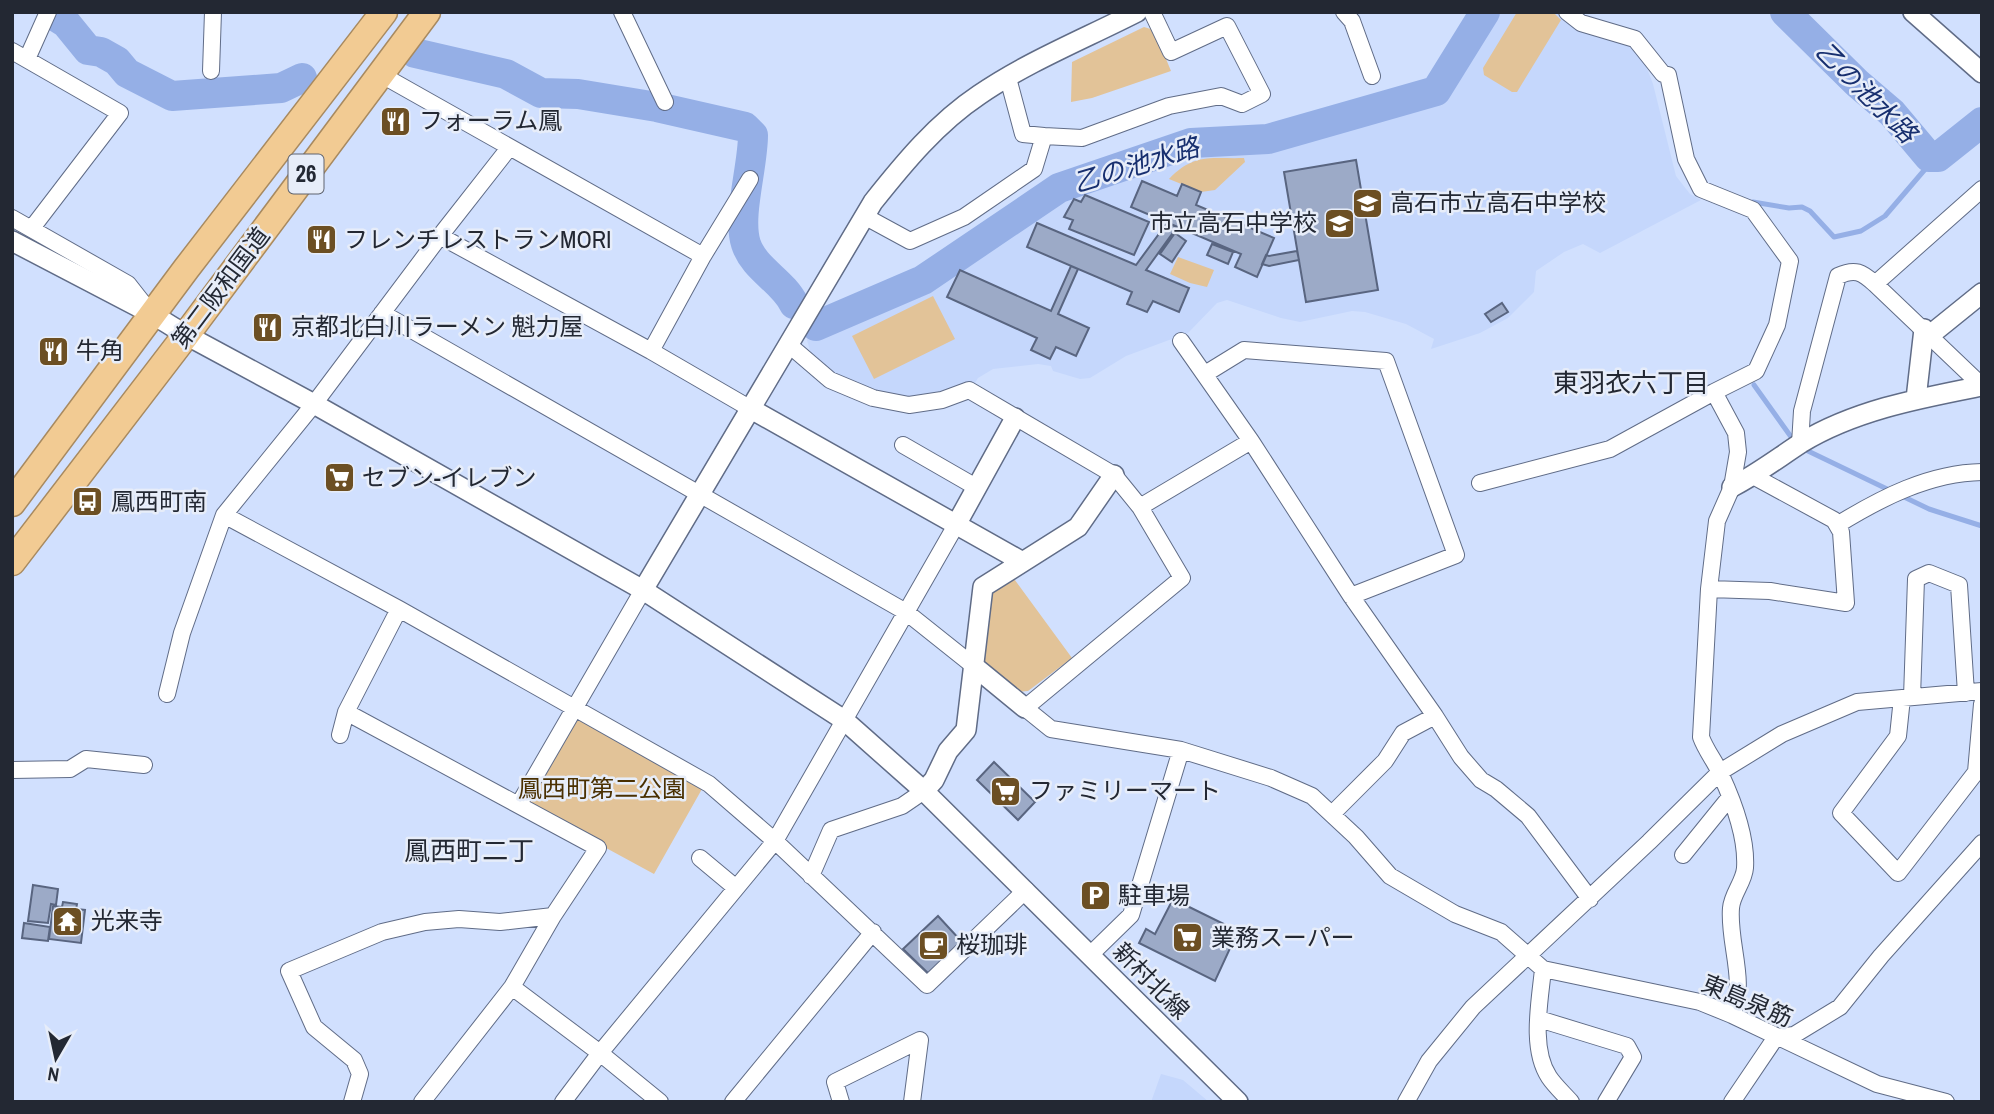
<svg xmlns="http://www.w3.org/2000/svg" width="1994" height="1114" font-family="'Archivo Narrow','Noto Sans JP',sans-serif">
  <rect width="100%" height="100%" fill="#d1e0fe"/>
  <path fill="#c5d7fc" d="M1489,12H1556L1579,31L1619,37L1641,53L1653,84L1676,176L1690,194L1701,200L1600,253L1583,244L1564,252L1536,271L1534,292L1508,318L1480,333L1431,349L1434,339L1406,324L1365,312L1352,311L1300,322L1281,318L1227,300L1217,303L1188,333L1126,356L1090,378L1080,379L1053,371L1051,366L1038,364L993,369L978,378L973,386L926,400L856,390L812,358L807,340L816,329L923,281L1060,191L1191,145L1281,139L1433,97L1441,91L1447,83Z
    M1161,1074L1183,1080L1209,1102H1151Z"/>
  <path fill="#e2c398" d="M1517,12H1553L1561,20L1517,92H1512L1484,75L1483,68Z
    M1144,27L1154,30L1171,71L1092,98L1071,102L1072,62Z
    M1244,158L1245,162L1215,190L1201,192L1169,179C1194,153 1210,159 1244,158Z
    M1178,257L1214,270L1207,287L1190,283L1170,274Z
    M933,296L955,339L874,379L852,336Z
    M1012,576L1072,658L1028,691L1017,692L982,662L989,598L997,586Z
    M578,718L702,789L654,874L527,805Z"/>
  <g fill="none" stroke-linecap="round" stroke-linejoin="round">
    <path stroke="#95afe6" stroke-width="5" d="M1753,202L1789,208L1802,207L1810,211L1834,237L1861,231L1885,216L1927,167L1929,157
      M1754,385L1794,441
      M1808,451L1887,489
      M1902,496L1929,509L1982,526"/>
    <path stroke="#95afe6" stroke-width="30" d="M1785,12L1857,83L1892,113L1929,157H1938L1982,122
      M58,18L66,23L88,50L101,52L117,61L127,73L172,96L281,88L302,78
      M415,53L506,74L541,93L578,94L657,107L745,127L753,135C753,167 737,216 746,244C754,269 783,281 794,304
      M816,326L923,280L1059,188L1191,143L1268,139L1436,91L1485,12"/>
  </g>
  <path fill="#9caac7" stroke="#596580" stroke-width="2" d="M1356,160L1378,290L1306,302L1284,172Z
    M1142,181L1177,196L1182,184L1201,192L1196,205L1274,238L1257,277L1235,267L1241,254L1131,207Z
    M1085,195L1149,222L1134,255L1069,229L1073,220L1064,217L1074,199L1081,202Z
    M1037,223L1136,265L1167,223L1177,227L1146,270L1189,288L1179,312L1153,301L1147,312L1127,304L1132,292L1027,247Z
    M1175,233L1186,241L1172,262L1160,254Z
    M1212,244L1233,252L1228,264L1207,255Z
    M1297,251L1299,260L1269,266L1262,264L1266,255L1269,256Z
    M1071,266L1078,269L1058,314L1089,328L1076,356L1056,347L1050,359L1031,350L1037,338L947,297L960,270L1051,311Z
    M1502,303L1508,312L1491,322L1485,314Z
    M994,762L1035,802L1018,820L977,780Z
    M33,885L58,889L56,905L51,904L48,923L28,921Z
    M1173,899L1238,931L1215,981L1139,943L1146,929L1155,934Z
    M63,902L77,904L76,909L85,910L81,943L49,939L53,906L62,907Z
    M938,916L962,942L931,976L903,949Z
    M24,923L50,927L48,941L22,938Z"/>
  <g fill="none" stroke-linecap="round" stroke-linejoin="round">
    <defs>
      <path id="minor" d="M622,12L665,102
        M1344,12L1352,21L1372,76
        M1567,12L1581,23L1635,39L1663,74L1668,75L1686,159L1701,189L1753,210L1790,261L1777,325L1756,371L1714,392L1736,433L1738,452L1732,487L1717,521L1709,589L1701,737C1706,751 1715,761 1721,775C1734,803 1747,837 1745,868C1744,882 1732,894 1731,908C1728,943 1747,981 1732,1015
        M12,51L120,113L32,228
        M27,59L48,12
        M211,71L213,12
        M380,74L703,256
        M1008,78L1023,134L1044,136
        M1982,189L1875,284L1982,386
        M864,216L910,241L964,217L1034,169L1044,136L1082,138L1169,106L1221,96L1242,104L1262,94L1227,26L1171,52L1152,12
        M12,218L128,284L150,312
        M440,236L651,351L751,409
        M382,313L906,612L975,667
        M1181,341L1251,441L1351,596L1435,716L1461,757L1481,780L1496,789L1528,816L1590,899
        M788,344L830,380L873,398L909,405L942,400L969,390L1114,475L1140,507L1182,578L1025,708L1051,729L1181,750L1271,778L1312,796L1356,837L1390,876L1455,914L1501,932L1543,969L1700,1002L1732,1015L1877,1084L1946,1102
        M651,351L703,256L750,179
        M1205,374L1244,350L1386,361L1456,555L1351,596
        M1800,444L1802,411L1838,276C1855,268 1862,272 1875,284
        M903,445L976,487
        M1480,483L1610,449L1714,392
        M1140,507L1251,441
        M224,515L399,609L709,784L775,841L927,985L1026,890
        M1837,525C1881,498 1929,473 1982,472
        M1709,589L1770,591L1846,603L1841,532L1834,520L1753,476
        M167,694L182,633L224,515L314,404L440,236L509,148
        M1912,697L1916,579L1929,573L1959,585L1966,693
        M1902,698L1898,736L1841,813L1898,873L1976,772L1982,704
        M346,712L598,848L553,916L512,987L422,1102
        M340,735L346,712L399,609
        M12,770L70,769L86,759L144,765
        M519,804L643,590
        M1332,814L1385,761L1403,733L1435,716
        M1683,855L1730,797
        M700,858L736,888
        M811,876L831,830L902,806L924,791
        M1090,955L1131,915L1181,750
        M1543,969C1540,1001 1530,1048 1549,1077C1555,1086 1564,1094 1571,1102
        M512,987L600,1053L660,1102
        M1539,1019L1627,1046L1633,1057L1606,1102
        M352,1102L360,1074L354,1060L314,1027L289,971L382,932L425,922L459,919L500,922L553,916
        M563,1102L600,1053L775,841L956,525
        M733,1102L873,932
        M841,1102L835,1082L920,1040L912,1102
        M1406,1102L1429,1061L1473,1007L1649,842L1720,772L1782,734L1857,702L1982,691
        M1732,1102L1776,1037L1794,1035L1840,1007L1881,956L1982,843"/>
      <path id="tertiary" d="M1913,12L1982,73
        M12,241L152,314L186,335L314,404L643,590L844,720L924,791L1238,1102
        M1930,335L1982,293
        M1916,399L1924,329
        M751,409L1021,561
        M1732,487C1757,474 1778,458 1801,443C1855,410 1921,398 1982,386
        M956,525L1015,418
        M643,590L873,202C904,163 937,123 979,95C1027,62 1084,39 1137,12
        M975,667L1025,708
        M924,791L934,780L948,751L966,730L983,587L1078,527L1114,475"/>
      <path id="trunk" d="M12,503L186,269L384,12
        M12,562L186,335L427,12"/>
    </defs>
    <use href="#minor" stroke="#606c87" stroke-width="18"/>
    <use href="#tertiary" stroke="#606c87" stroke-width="22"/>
    <use href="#trunk" stroke="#a88a60" stroke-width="29"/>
    <use href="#minor" stroke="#fff" stroke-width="16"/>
    <use href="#tertiary" stroke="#fff" stroke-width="19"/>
    <use href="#trunk" stroke="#f2cb93" stroke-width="26"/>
  </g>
  <defs>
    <symbol id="restaurant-square" viewBox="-11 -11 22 22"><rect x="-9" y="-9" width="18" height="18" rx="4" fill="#6c4f23" stroke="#e7edf9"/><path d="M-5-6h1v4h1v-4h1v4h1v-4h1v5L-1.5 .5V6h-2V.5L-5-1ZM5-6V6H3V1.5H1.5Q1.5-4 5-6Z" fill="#fff"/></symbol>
    <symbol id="school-square" viewBox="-11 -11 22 22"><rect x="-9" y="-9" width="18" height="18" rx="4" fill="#6c4f23" stroke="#e7edf9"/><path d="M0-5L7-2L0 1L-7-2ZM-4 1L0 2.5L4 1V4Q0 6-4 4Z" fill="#fff"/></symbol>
    <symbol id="supermarket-square" viewBox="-11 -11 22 22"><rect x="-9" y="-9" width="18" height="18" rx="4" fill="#6c4f23" stroke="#e7edf9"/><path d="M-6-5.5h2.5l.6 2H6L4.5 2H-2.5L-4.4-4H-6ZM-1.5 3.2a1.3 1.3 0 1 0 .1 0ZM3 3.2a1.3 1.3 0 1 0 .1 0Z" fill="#fff"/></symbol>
    <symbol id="bus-square" viewBox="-11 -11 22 22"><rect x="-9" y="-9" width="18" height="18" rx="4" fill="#6c4f23" stroke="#e7edf9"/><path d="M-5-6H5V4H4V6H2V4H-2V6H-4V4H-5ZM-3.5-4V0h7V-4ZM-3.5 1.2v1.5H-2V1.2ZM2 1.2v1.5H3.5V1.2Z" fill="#fff"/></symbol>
    <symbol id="parking-square" viewBox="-11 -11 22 22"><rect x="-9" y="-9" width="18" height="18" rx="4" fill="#6c4f23" stroke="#e7edf9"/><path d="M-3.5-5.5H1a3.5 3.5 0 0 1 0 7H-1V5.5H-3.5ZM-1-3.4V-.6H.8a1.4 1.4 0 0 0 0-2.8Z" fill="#fff"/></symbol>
    <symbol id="temple-square" viewBox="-11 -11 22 22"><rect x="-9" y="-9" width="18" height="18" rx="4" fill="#6c4f23" stroke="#e7edf9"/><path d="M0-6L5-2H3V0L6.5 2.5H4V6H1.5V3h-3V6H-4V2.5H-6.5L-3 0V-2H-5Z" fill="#fff"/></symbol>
    <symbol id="cafe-square" viewBox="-11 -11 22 22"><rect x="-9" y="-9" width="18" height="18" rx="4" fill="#6c4f23" stroke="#e7edf9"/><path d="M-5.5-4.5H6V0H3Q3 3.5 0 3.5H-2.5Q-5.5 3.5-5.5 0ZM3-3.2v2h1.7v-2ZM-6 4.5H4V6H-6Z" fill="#fff"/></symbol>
  </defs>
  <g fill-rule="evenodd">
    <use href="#restaurant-square" x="378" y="104" width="35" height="35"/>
    <use href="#school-square" x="1350" y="186" width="35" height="35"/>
    <use href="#school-square" x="1322" y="206" width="35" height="35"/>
    <use href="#restaurant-square" x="304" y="222" width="35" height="35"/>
    <use href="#restaurant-square" x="250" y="310" width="35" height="35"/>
    <use href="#restaurant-square" x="36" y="334" width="35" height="35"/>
    <use href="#supermarket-square" x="322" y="460" width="35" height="35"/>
    <use href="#bus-square" x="70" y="484" width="35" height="35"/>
    <use href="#supermarket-square" x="988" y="774" width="35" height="35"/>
    <use href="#parking-square" x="1078" y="878" width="35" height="35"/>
    <use href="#temple-square" x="50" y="904" width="35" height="35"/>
    <use href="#supermarket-square" x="1170" y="920" width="35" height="35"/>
    <use href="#cafe-square" x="916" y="928" width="35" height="35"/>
  </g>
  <g text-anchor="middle" stroke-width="5" stroke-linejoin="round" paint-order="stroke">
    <rect fill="#e7edf9" stroke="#5e636e" stroke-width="2" x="288.5" y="154.5" width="35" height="39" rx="5"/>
    <g font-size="23" font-weight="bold" fill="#232833">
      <text x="306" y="182">26</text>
    </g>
    <g font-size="24" fill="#232833" stroke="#e7edf9" text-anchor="start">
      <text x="419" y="129">フォーラム鳳</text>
      <text x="1390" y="211">高石市立高石中学校</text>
      <text x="1317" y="231" text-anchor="end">市立高石中学校</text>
      <text x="344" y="248">フレンチレストランMORI</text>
      <text x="291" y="335">京都北白川ラーメン 魁力屋</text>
      <text x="76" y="359">牛角</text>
      <text x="362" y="486">セブン-イレブン</text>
      <text x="111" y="510">鳳西町南</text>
      <text x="1029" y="799">ファミリーマート</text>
      <text x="1118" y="904">駐車場</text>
      <text x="91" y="929">光来寺</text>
      <text x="1211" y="946">業務スーパー</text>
      <text x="956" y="953">桜珈琲</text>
    </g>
    <g font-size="24" fill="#232833" stroke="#e7edf9">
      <text transform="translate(221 288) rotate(-53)" y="8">第二阪和国道</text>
      <text transform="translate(1151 981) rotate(45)" y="8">新村北線</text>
      <text transform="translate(1747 1001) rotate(23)" y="8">東島泉筋</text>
    </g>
    <g font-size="24" fill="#4a3001" stroke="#e7edf9">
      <text x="602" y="797">鳳西町第二公園</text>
    </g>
    <g font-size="26" font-style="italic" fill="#172f6f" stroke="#e7edf9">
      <text transform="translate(1866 92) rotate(45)" y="9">乙の池水路</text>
      <text transform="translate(1136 165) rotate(-17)" y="9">乙の池水路</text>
    </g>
    <g font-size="26" fill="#232833" stroke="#e7edf9">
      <text x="1631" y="392">東羽衣六丁目</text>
      <text x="469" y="860">鳳西町二丁</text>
    </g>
  </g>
  <rect width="1994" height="1114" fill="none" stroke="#232833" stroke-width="28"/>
  <g transform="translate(56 1058) rotate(189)" stroke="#e7edf9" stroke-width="5" paint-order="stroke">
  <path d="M0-5L12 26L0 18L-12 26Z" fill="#232833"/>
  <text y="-10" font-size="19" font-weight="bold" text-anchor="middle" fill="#232833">N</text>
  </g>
</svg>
